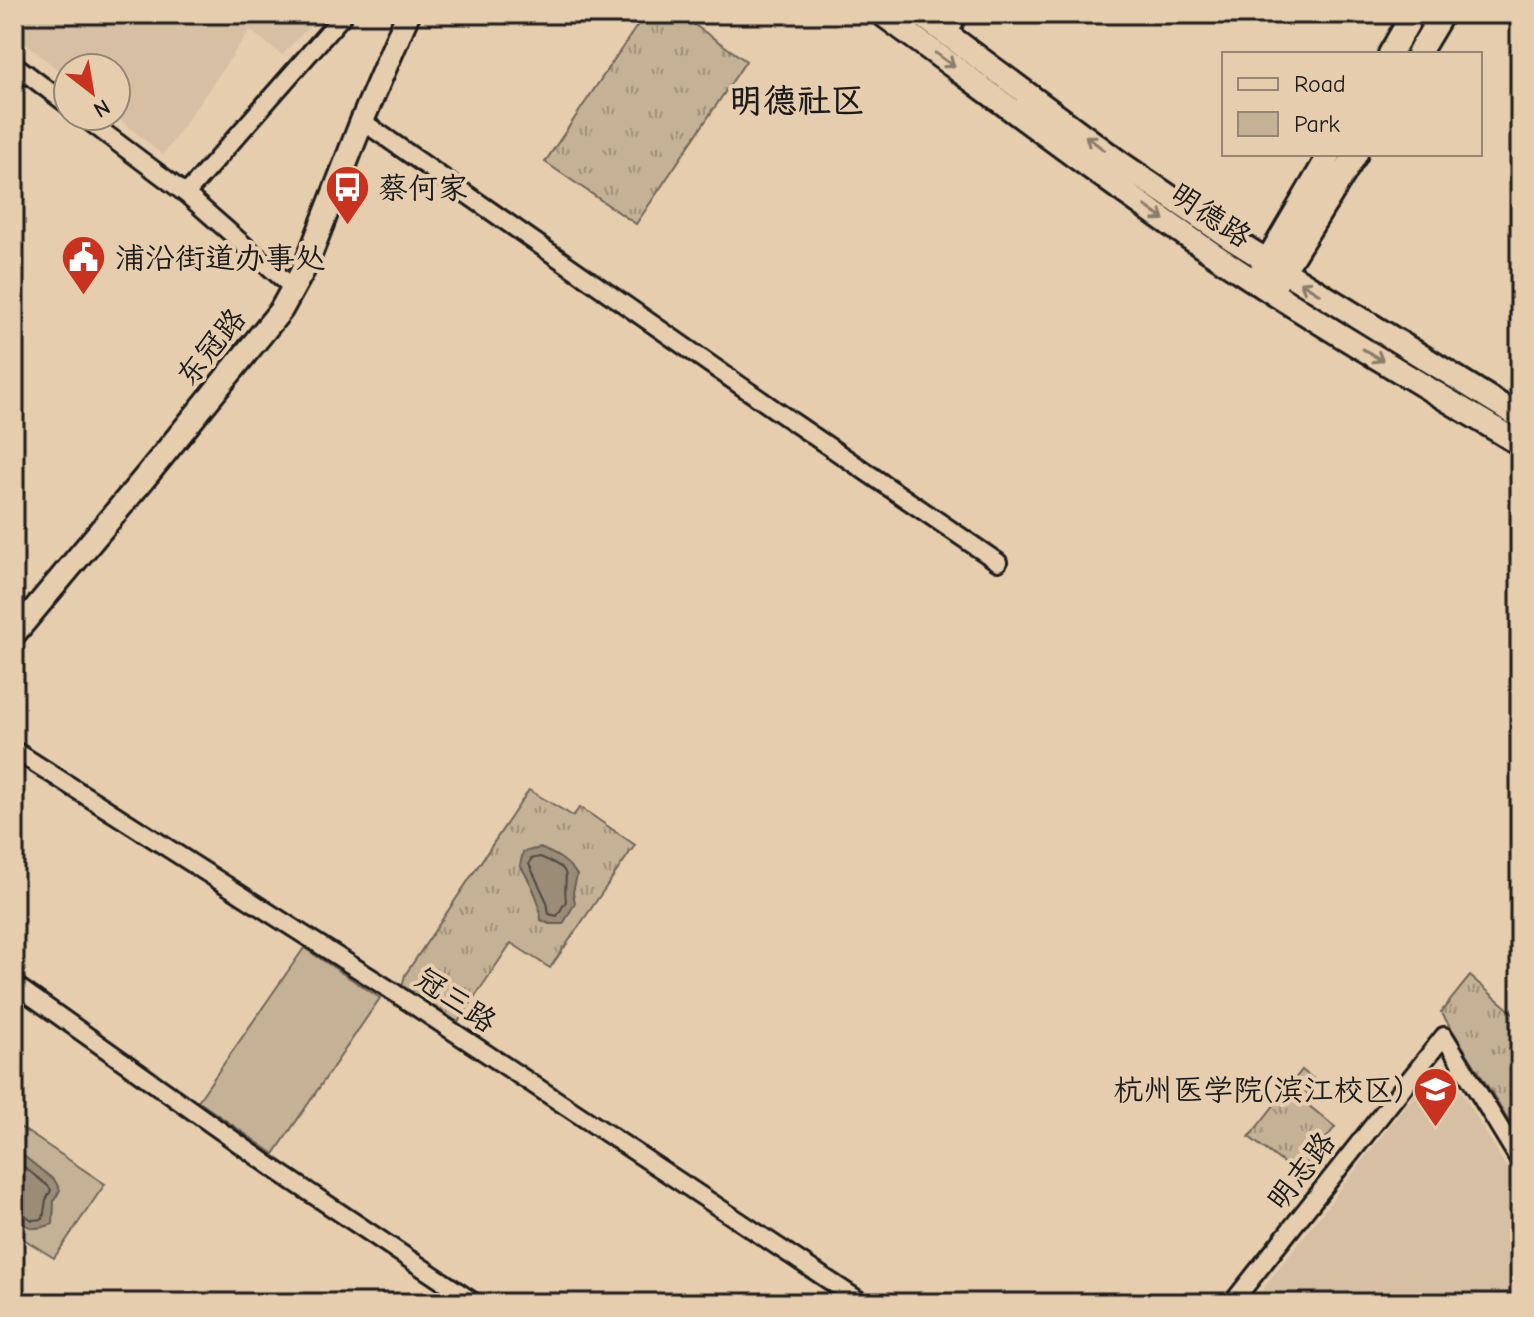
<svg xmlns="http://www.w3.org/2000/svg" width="1534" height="1317" font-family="'Comic Neue','LXGW WenKai TC',sans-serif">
  <defs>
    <pattern id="grass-tufts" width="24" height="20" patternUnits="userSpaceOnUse" patternTransform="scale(2)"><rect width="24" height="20" fill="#c5b196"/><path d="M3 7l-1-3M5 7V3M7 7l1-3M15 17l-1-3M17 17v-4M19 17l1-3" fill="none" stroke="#9f8f7a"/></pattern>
  </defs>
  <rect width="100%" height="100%" fill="#e6cdae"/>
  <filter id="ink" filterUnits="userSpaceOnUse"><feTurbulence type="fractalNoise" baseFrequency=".0125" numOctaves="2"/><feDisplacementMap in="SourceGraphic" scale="16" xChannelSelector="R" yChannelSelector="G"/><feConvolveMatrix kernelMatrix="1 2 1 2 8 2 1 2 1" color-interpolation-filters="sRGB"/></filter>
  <g filter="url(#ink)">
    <path fill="#d6bfa3" d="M14,14H321L282,55L250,30L163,155L115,116L116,68H68V78L14,34Z
      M1447,1067L1520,1190V1303H1252L1434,1069Z"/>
    <path fill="url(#grass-tufts)" stroke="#706659" stroke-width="2" d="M645,14H679L746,61L636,224L545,162Z
      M529,790L573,816L580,807L635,845L550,968L511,943L458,1022L402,987L405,975Z
      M1470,976L1520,1019V1138L1441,1012Z
      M1302,1070L1317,1082L1302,1100L1335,1127L1298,1174L1249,1137Z"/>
    <path fill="#c5b196" stroke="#706659" stroke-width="2" d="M304,948L380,998L274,1154L198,1101Z
      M14,1123L105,1184L54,1258L14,1233Z"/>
    <path fill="#9b8c78" stroke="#685f53" stroke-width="2" d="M540,848C556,855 567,860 577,875L573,892L575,903L563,924H549L541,920C540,899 531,883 520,865L523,852Z
      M14,1151L20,1153L55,1181L60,1190L54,1201L53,1224C33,1231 30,1229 14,1217Z"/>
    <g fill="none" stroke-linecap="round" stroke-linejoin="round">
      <path stroke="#4f4941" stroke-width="2" d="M540,857C577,872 562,871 566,901L557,916L549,914L547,902L529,864L531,859Z
        M14,1159L48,1186L51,1190L46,1200L43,1219L32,1220L21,1212L14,1211"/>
      <defs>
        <path id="street" d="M949,35L958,14
          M14,64L68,105
          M82,116L186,194L293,288
          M362,121L774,409L998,562
          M186,194L344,14
          M14,750L392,991L863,1303
          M14,984L276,1170L475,1303
          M1232,1303L1444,1036L1520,1161"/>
        <path id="secondary" d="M882,14C993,95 1102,179 1216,256C1315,322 1418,382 1520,444
          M920,14L1119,162L1232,239L1520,417
          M1390,54L1413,14
          M1418,54L1442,14
          M1260,273L1330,154
          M1276,283L1356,154
          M14,634L147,475L281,310L306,265L362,121L408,14"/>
      </defs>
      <use href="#street" stroke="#1c1c1c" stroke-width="22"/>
      <use href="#secondary" stroke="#1c1c1c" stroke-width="28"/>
      <use href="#street" stroke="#e6cdae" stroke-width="16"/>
      <use href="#secondary" stroke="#e6cdae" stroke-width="22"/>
    </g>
    <defs><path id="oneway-shaft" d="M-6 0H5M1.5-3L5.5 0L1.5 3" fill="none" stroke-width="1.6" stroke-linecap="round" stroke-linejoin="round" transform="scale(2)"/></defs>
    <g stroke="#8b7d6c">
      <use href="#oneway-shaft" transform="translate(945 60) rotate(36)"/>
      <use href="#oneway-shaft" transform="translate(1095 143) rotate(-143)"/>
      <use href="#oneway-shaft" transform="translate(1155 213) rotate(36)"/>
      <use href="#oneway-shaft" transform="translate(1310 288) rotate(-148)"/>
      <use href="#oneway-shaft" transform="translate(1373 355) rotate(31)"/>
    </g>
  </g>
  <defs>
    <symbol id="bus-pin" viewBox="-11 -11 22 30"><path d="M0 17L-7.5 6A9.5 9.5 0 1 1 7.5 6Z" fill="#c8321e" stroke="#e6cdae"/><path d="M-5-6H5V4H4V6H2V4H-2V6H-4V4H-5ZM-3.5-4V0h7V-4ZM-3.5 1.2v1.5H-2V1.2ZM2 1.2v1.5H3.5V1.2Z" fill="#fff"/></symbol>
    <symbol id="civic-pin" viewBox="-11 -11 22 30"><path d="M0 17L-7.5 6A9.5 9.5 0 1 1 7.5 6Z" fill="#c8321e" stroke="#e6cdae"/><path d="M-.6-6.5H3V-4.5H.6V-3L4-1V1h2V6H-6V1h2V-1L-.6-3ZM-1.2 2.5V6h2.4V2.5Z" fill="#fff"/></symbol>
    <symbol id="university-pin" viewBox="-11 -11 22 30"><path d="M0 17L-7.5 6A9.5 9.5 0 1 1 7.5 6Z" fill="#c8321e" stroke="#e6cdae"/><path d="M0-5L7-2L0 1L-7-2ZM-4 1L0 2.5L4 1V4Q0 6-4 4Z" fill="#fff"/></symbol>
  </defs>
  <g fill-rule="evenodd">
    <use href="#bus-pin" x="322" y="162" width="51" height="69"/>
    <use href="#civic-pin" x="58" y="232" width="51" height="69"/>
    <use href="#university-pin" x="1410" y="1064" width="51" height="69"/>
  </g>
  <g text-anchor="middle" stroke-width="8" stroke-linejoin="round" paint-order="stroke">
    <g font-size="30" fill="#1c1c1c" stroke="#e6cdae" text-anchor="start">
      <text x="378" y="198">蔡何家</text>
      <text x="115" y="268">浦沿街道办事处</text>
      <text x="1404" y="1100" text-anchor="end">杭州医学院(滨江校区)</text>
    </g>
    <g font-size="30" fill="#1c1c1c" stroke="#e6cdae">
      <text transform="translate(1211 215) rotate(34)" y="10">明德路</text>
      <text transform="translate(211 347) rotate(-51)" y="10">东冠路</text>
      <text transform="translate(456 1000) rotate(34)" y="10">冠三路</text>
      <text transform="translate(1301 1171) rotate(-52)" y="10">明志路</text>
    </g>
    <g font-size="34" font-weight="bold" fill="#1c1c1c" stroke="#e6cdae">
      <text x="797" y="112">明德社区</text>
    </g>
  </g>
  <rect width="1534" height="1317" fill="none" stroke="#e6cdae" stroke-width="48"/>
  <rect x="24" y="24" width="1486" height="1269" fill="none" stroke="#1c1c1c" stroke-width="3" filter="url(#ink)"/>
  <rect x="1222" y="52" width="260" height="104" fill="#e6cdae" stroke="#958674" stroke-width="2"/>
  <rect x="1238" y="78" width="40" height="12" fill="#e6cdae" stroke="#958674" stroke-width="2"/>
  <text x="1294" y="92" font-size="24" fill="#1c1c1c">Road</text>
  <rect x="1238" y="112" width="40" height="24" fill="#c5b196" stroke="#958674" stroke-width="2"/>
  <text x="1294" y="132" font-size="24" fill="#1c1c1c">Park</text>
  <g transform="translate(92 92) rotate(149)"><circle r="38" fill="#e6cdae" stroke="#958674" stroke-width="2"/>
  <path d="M0-6L14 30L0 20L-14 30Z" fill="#c8321e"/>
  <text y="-12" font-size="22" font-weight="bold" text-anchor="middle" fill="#1c1c1c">N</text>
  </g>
</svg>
